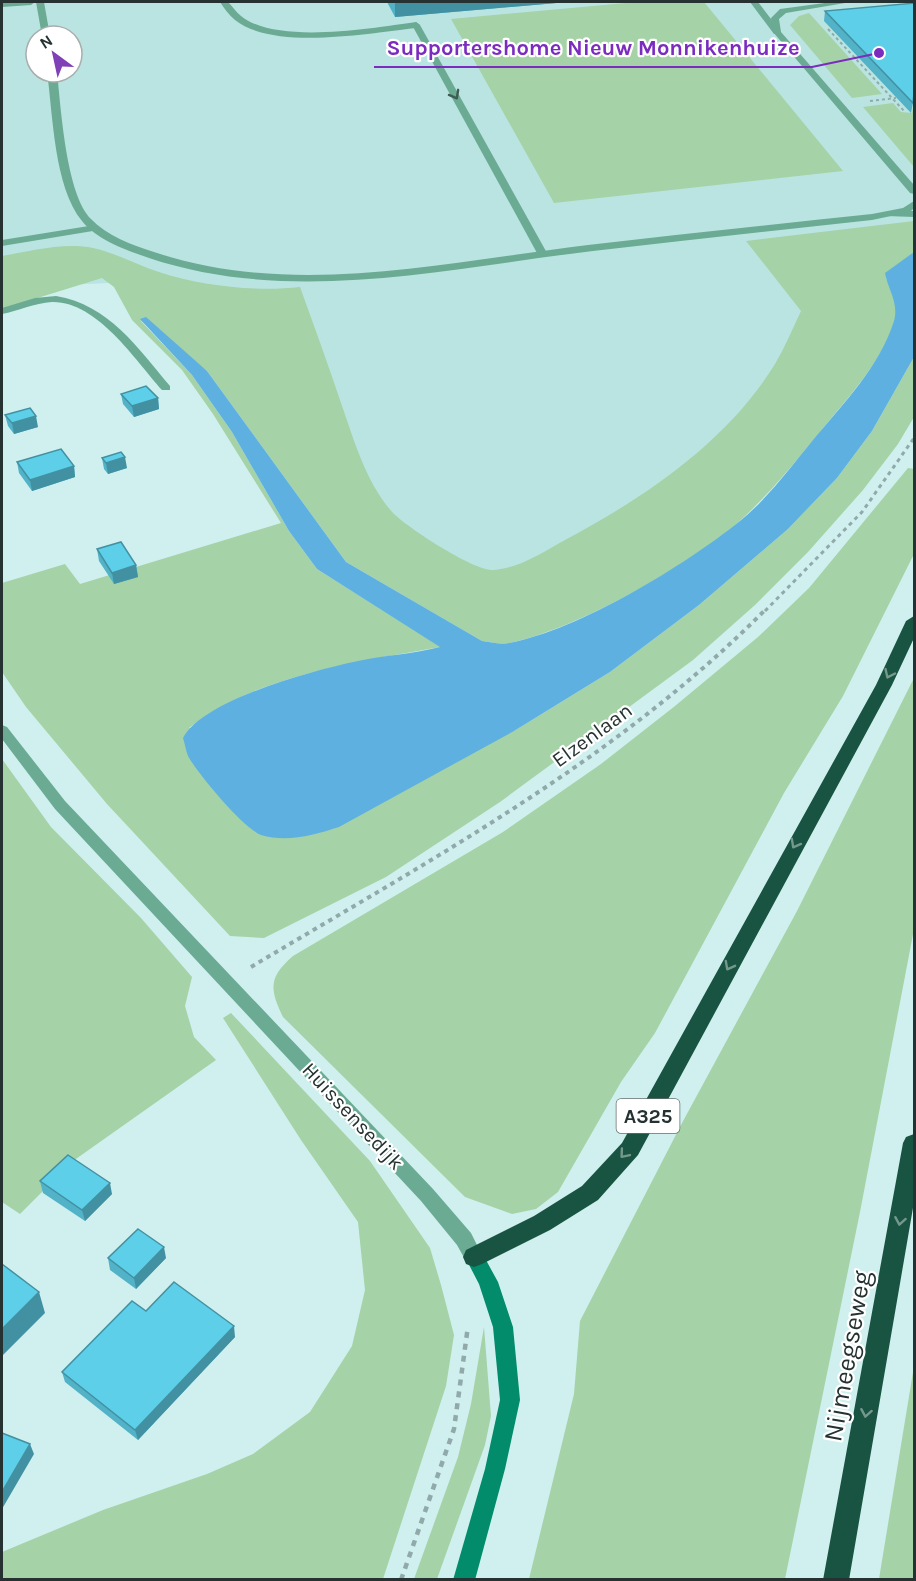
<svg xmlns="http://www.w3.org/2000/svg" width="916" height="1581" font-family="Karla,sans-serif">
  <rect width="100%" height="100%" fill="#cff0ee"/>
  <path fill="#bae4e1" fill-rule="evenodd" d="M2,2H914V229L830,335L674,500L518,595L384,528L151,281L2,288ZM36,36H72V72H36Z"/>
  <path fill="#a5d2a7" d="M637,2H704L843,171L554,203L451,19Z
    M809,13L882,94L852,98L790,25L799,16Z
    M914,100V167L863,107L893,103L901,112L912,113Z
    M914,221V252L886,278C890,286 894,294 896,303C900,338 854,391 833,416C804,451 776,487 743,518C695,563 573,631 509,643C500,645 490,642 482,641L346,562L207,371L140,320L192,375L232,432L289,531L317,569L441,647C361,661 253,676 189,728L514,731L610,672L699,605L788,529L837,478L872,431L914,357V417L898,444L863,490L808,552L755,605L693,660L500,802L386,877L264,938L230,936L107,804L26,707L2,672V583L65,564L80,584L281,523L213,414L182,370L132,320L114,287L102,278L2,309V256C31,251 64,242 93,248C116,253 137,265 159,272C201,286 256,292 300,287C314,326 328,364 341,403C354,440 366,483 393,513C408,528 475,572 494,570C520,568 543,552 565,540C644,498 727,442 775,364C785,347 793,328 801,311L746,241Z
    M908,468L914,469V554L843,696L784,793L655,1033L621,1082L558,1192L536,1209L512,1214L465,1197L283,1017C269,988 269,977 293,956L503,832L601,764L675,706L758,637L809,588Z
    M914,678V929L860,1212L785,1579H529L574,1394L580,1321L682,1123L797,911Z
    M2,759L51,827L141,918L192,977L185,1006L194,1037L216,1060L73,1161L20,1214L2,1202Z
    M231,1013L370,1161L430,1248L441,1285L454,1335L446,1386L383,1579H2V1552L103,1510L207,1474L253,1454L310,1412L352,1346L365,1290L358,1222L301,1140L223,1018Z
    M484,1327L491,1416L485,1445L437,1579H414L458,1457L471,1404Z
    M914,1366V1579H879Z"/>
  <path fill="#5eb0e1" d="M914,252V357L872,431L837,478L788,529L699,605L610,672L514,731L339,827C314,835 287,843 261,835C243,828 198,774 188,756C186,751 185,744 183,738C204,699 315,670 358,661C385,655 414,654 440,647L317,569L289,531L232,432L192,375L140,319L146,317L207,371L346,562L482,641C490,642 500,645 509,643C579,630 684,566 740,521C768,498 790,468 813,440C843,404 880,366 894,321C899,302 888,290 885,273Z"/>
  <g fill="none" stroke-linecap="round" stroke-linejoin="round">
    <path stroke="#91aaa9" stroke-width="2" stroke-dasharray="3 3" stroke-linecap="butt" d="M828,29L905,112
      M870,101L896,98"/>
    <path stroke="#91aaa9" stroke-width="3" stroke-dasharray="4 4" stroke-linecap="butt" d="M765,611L862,512L914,438"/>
    <path stroke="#91aaa9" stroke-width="4" stroke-dasharray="4.5 4.5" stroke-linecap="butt" d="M251,967C430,860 618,759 766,609"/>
    <path stroke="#91aaa9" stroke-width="4.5" stroke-dasharray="6 6" stroke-linecap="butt" d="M401,1580L454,1429L468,1326"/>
    <path fill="#6bab93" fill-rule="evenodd" d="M750,2H758L781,32L780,34H774Z
      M416,22L420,25L547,253L546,255L537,253L412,25Z
      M890,211H914V217L886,216V212Z
      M95,225L99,226V230L2,246V240Z
      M56,296C109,305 137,347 170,386V390H162C135,360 97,301 52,302C34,303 18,311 2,314V308L35,298Z"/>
    <path fill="#6bab93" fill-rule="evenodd" d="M2,2H35L31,5L2,7Z
      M36,2H44L50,36H42Z
      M220,2H228C232,6 236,12 241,16C277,45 372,28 416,22L420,25L416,28C370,33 274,51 235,20C229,15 224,8 220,2Z
      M832,2H851L786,13L779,19L781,32L914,185V194L910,193L773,32L771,18L780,9Z
      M47,72H57C61,108 66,194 91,219C107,236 132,245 154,252C293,299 446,262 588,245C682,234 777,224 872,214L903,208L914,201V208L910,212L872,220C779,230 686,240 593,251C448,268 292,306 149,258C126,250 97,240 82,221C54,187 53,115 47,72Z
      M2,725L7,727L65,801L433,1189L471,1233L483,1257L481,1263L474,1265L467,1263L457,1245L421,1201L55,809L2,739Z"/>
    <path fill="#028c6b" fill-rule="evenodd" d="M474,1249L481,1251L498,1282L513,1327L520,1400L505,1469L475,1580H453L485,1469L500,1400L493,1327L479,1284L465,1257L467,1251Z"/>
    <path fill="#195341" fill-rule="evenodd" d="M914,616V638L892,685L638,1155L598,1200L550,1230L482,1264L474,1267L466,1264L463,1257L466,1250L534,1216L582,1186L622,1143L876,685L906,621Z
      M914,1134V1202L849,1580H823L903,1143L906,1137Z"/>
  </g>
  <path fill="#51b2c8" d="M387,2H568L395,17Z
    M825,11L913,103L911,113L824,21Z
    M121,394L158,398L159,409L134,417L123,404Z
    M5,415L38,427L14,434L8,426Z
    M102,458L127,468L108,474L104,469Z
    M17,462L74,466L75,477L32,491L19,473Z
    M97,549L136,565L138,577L114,584L99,561Z
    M40,1181L112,1194L85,1221L43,1193Z
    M108,1258H166L136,1289L110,1270Z
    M146,1311L235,1337L138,1440L65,1382L62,1372Z"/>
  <path fill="#4291a2" d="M395,2H568L395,17Z
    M158,398L159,409L134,417L132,406Z
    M36,416L38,427L14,434L12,423Z
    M125,457L127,468L108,474L106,463Z
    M74,466L75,477L32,491L30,480Z
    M136,565L138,577L114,584L112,573Z
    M110,1183L112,1194L85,1221L82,1210Z
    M164,1247L166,1258L136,1289L134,1278Z
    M39,1292L45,1313L2,1356V1329Z
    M234,1326L235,1337L138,1440L135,1430Z
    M30,1444L34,1454L2,1509V1492Z"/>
  <path fill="#5ecfe8" stroke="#4291a2" stroke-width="1.5" d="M915,3V84L913,103L825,11Z
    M146,386L158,398L132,406L121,394Z
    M30,408L36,416L12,423L5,415Z
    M61,449L74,466L30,480L17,462Z
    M121,452L125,457L106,463L102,458Z
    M121,542L136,565L112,573L97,549Z
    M68,1155L110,1183L82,1210L40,1181Z
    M138,1229L164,1247L134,1278L108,1258Z
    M2,1264L39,1292L2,1329Z
    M174,1282L234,1326L135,1430L62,1372L132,1301L146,1311Z
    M2,1433L30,1444L2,1492Z"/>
  <defs><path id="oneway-chevron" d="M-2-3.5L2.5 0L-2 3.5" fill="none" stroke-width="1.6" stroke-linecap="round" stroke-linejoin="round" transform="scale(1.5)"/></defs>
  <use stroke="#3e5c53" href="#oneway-chevron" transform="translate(455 95) rotate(61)"/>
  <g stroke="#75988d">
    <use href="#oneway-chevron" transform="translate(889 674) rotate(115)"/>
    <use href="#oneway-chevron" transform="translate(795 844) rotate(119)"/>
    <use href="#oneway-chevron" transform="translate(729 966) rotate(118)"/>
    <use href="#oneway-chevron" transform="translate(624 1154) rotate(130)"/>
    <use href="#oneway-chevron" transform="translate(900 1221) rotate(100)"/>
    <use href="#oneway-chevron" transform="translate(866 1413) rotate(100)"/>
  </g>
  <g text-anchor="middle" stroke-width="4.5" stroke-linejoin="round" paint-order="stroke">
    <rect fill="#fff" stroke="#66706f" stroke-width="1.5" x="616.5" y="1099" width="63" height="34" rx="4.5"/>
    <g font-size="20" font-weight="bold" fill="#253231">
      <text x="648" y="1123">A325</text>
    </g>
    <g font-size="21" fill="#253231" stroke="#fff">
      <text transform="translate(592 735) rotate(-36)" y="7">Elzenlaan</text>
      <text transform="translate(353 1116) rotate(47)" y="7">Huissensedijk</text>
    </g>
    <g font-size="26" fill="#253231" stroke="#fff">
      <text transform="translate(847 1356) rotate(-80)" y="9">Nijmeegseweg</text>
    </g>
  </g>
  <path fill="none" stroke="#7b2cbf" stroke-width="2" d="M879 53L812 67H374"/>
  <circle fill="#7b2cbf" stroke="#fff" stroke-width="2" cx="879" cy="53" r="6"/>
  <g font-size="22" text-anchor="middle" font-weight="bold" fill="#7b2cbf" stroke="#fff" stroke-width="4.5" stroke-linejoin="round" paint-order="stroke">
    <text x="593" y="55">Supportershome Nieuw Monnikenhuize</text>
  </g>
  <rect width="916" height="1581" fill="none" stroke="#253231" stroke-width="6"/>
  <g transform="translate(54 54) rotate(327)"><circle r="28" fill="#ffffff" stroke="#a8adad" stroke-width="1.5"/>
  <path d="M0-4.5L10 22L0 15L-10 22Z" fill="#8041b6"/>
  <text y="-9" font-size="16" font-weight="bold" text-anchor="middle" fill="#253231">N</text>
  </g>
</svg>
